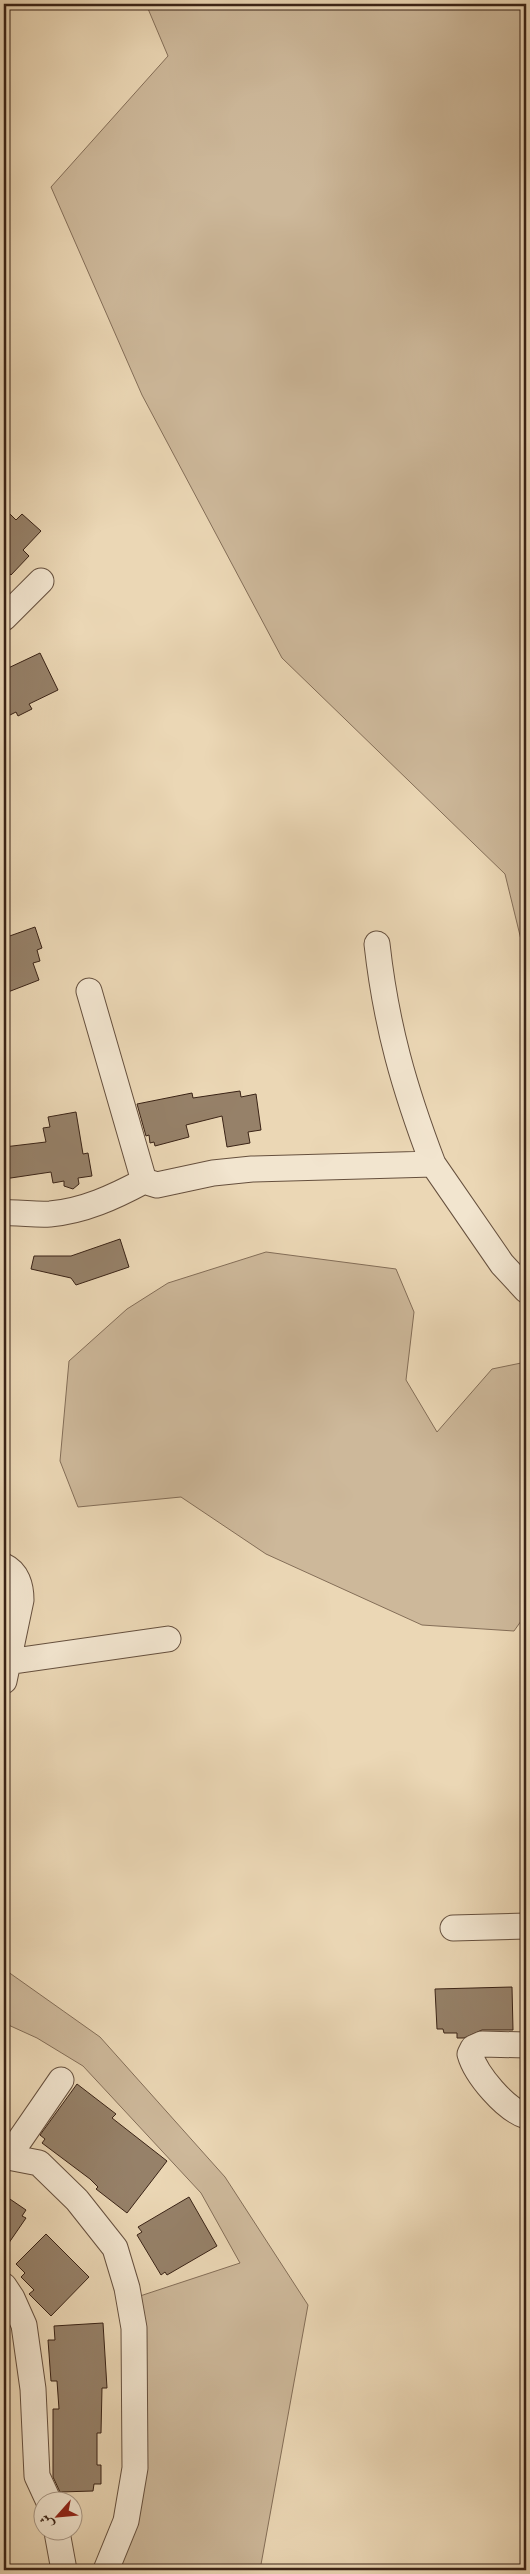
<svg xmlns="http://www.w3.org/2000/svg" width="530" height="2574" font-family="'Libre Bodoni',Amiri,serif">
  <rect width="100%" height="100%" fill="#ebd7b5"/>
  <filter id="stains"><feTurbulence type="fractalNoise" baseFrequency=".004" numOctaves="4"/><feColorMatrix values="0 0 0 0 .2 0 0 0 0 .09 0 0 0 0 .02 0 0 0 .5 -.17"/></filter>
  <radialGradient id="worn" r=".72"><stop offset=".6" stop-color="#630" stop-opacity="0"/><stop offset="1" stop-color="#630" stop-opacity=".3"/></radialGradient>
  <path fill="#cdb89a" stroke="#846e58" d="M146,4H526V960L505,874L282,658L142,395L51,187L168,56Z
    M266,1252L396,1269L414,1312L406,1380L437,1432L492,1369L526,1362V1614L514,1631L422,1625L266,1554L181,1497L78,1507L60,1461L69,1361L127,1309L168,1283Z
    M4,1969L100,2037L225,2177L308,2305L260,2570H117L140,2296L240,2263L201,2193L83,2066L37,2038L4,2023Z"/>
  <path fill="#968169" stroke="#3a2316" d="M4,508L16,520L22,514L41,531L23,550L29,556L11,575L4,568Z
    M40,653L58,690L29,704L32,709L18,716L16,712L4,718V670Z
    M35,927L42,948L37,950L40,961L33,963L39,980L8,992L4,980V938Z
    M240,1091L241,1097L256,1094L261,1130L248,1132L250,1143L227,1147L222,1116L186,1125L189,1137L155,1146L154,1142L150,1143L149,1135L146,1136L137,1104L192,1093L193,1098Z
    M76,1112L83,1154L88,1153L92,1176L78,1178L79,1184L73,1189L64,1186V1181L53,1183L51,1172L4,1179V1147L46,1142L43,1128L50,1127L48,1117Z
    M120,1239L129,1267L76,1285L71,1278L31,1269L34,1256H71Z
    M512,1987L513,2030H482L464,2038H457V2033H444L443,2029H437L435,1989Z
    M77,2084L116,2114L112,2118L167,2161L127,2213L96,2189L98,2187L90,2179L42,2143L45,2139L40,2135Z
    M4,2195L26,2210L22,2216L26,2218L4,2250Z
    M189,2197L217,2246L167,2275L165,2272L161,2275L137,2235L142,2232L138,2227Z
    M46,2234L89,2277L51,2316L29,2294L34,2290L21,2277L25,2273L16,2264Z
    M103,2323L107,2388H102L101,2433H97V2465H101V2484H94L93,2491L60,2492L53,2477V2409H59L57,2381H51L48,2340H55L54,2326Z"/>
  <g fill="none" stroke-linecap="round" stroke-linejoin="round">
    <defs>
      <path id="minor" d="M4,618L41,581
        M377,944C386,1025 404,1088 433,1164
        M89,991L144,1181
        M4,1213C19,1212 34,1215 50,1214C84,1211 114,1197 144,1181L157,1185L213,1173L252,1169L433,1164L502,1264L526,1290
        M4,1566C17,1572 21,1586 21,1600L4,1681
        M7,1662L168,1639
        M453,1928L526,1926
        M526,2045L482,2044L473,2048L470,2054C476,2075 505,2109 526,2116
        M4,2153L8,2157L39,2163L77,2200L115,2248L127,2288L134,2328L135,2468L126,2521L106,2570
        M8,2157L61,2080
        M4,2286L12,2298L24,2325L33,2389L37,2476L49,2502
        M57,2532L64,2570"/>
    </defs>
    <use href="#minor" stroke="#66503e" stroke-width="27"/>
    <use href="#minor" stroke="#f2e5cf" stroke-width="25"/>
  </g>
  <rect width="530" height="2574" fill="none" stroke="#ebd7b5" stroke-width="20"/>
  <rect x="5" y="5" width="520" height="2564" fill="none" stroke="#3a2316" stroke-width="2.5"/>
  <rect x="10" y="10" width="510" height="2554" fill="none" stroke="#3a2316"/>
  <g transform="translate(58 2516) rotate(243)"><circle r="24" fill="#f2e5cf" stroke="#a89785"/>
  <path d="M0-4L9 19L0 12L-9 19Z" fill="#8f2418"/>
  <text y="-8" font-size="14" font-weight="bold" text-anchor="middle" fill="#3a2316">ش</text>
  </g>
  <rect width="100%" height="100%" filter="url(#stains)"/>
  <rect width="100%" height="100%" fill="url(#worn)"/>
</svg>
